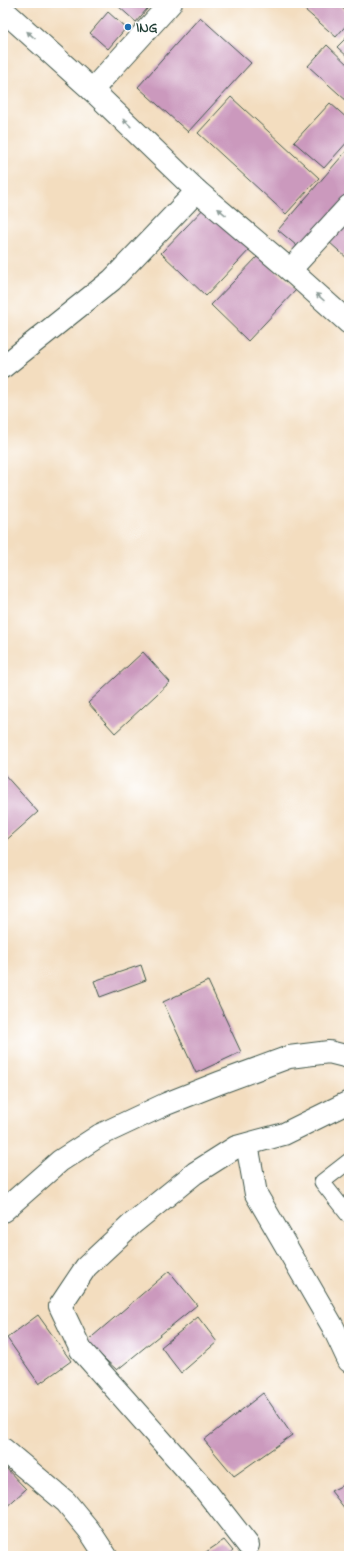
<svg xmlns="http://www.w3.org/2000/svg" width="352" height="1559" font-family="'Indie Flower',sans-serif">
  <rect width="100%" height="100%" fill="#fff"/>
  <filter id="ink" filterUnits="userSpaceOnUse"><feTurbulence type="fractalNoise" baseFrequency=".025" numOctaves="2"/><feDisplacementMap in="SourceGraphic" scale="8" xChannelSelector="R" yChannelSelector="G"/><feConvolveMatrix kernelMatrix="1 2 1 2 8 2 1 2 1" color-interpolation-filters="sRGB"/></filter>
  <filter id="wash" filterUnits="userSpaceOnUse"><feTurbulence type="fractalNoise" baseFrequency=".012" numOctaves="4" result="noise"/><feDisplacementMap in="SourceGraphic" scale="16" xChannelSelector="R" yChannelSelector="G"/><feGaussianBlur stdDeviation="0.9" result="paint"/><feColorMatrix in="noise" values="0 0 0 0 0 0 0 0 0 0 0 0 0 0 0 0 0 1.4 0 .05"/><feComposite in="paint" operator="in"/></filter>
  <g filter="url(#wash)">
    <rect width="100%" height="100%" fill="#f3ddbf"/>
    <g id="blocks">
      <path fill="#cb99bd" d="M120,3H152L136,22L118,6Z
        M297,3H337L349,14V22L336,37Z
        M108,12L126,28L108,49L90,33Z
        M200,17L251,63L188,132L138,87Z
        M349,35V58L337,47Z
        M327,45L349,66V103L308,66Z
        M231,97L319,178L286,214L198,133Z
        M330,103L349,120V140L324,168L294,142Z
        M349,148V199L303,251L278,230Z
        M207,205L251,248L206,296L161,253Z
        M349,219V258L348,259L329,242Z
        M259,255L296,290L248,341L211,305Z
        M143,652L170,682L115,733L88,703Z
        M3,773L38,812L3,843Z
        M141,965L146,980L100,997L94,981Z
        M208,981L241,1052L196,1073L163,1002Z
        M169,1271L197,1305L117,1370L86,1342Z
        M38,1315L71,1361L39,1384L7,1338Z
        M198,1317L217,1342L181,1373L161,1347Z
        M263,1393L292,1435L234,1476L204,1440Z
        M3,1465L26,1489L3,1510Z
        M349,1482V1514L331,1491Z
        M224,1540L233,1551L227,1556H200Z"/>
    </g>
  </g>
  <g filter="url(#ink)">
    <use href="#blocks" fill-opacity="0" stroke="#3f5549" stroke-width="1"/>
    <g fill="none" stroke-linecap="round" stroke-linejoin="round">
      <defs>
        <path id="service" d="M349,1161L322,1182L349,1216"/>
        <path id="minor" d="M92,90L171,3
          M290,270L349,206
          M3,367L112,280L197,191
          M247,1144L256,1194L333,1327L349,1361
          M3,1211L60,1161L100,1135L166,1104L219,1083L289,1057L329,1052L349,1057
          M3,1449L66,1502L89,1530L106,1556
          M248,1545L205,1490L81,1350L60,1306L86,1267L132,1224L195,1173L236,1147L284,1134L349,1102"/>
        <path id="tertiary" d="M3,10L92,90L197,191L290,270L349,323"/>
      </defs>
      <use href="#service" stroke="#3f5549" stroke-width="17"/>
      <use href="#minor" stroke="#3f5549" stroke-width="24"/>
      <use href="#tertiary" stroke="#3f5549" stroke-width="24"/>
      <use href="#service" stroke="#fff" stroke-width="15"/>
      <use href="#minor" stroke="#fff" stroke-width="22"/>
      <use href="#tertiary" stroke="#fff" stroke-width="22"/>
    </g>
    <defs><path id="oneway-solid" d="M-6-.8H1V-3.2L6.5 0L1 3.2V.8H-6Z"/></defs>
    <g fill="#8f9e9a">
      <use href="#oneway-solid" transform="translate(31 35) rotate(-138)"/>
      <use href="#oneway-solid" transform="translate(127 123) rotate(-136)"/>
      <use href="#oneway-solid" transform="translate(222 212) rotate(-140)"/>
      <use href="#oneway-solid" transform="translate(320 297) rotate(-138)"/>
    </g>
  </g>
  <circle fill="#1f6fb2" stroke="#fff" stroke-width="1.5" cx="128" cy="27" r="4"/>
  <g text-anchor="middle" stroke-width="3" stroke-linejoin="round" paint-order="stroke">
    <g font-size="14" font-weight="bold" fill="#1f3d34" stroke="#fff" text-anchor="start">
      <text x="136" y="32">ING</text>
    </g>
  </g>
  <rect width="352" height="1559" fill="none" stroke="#fff" stroke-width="16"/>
</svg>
